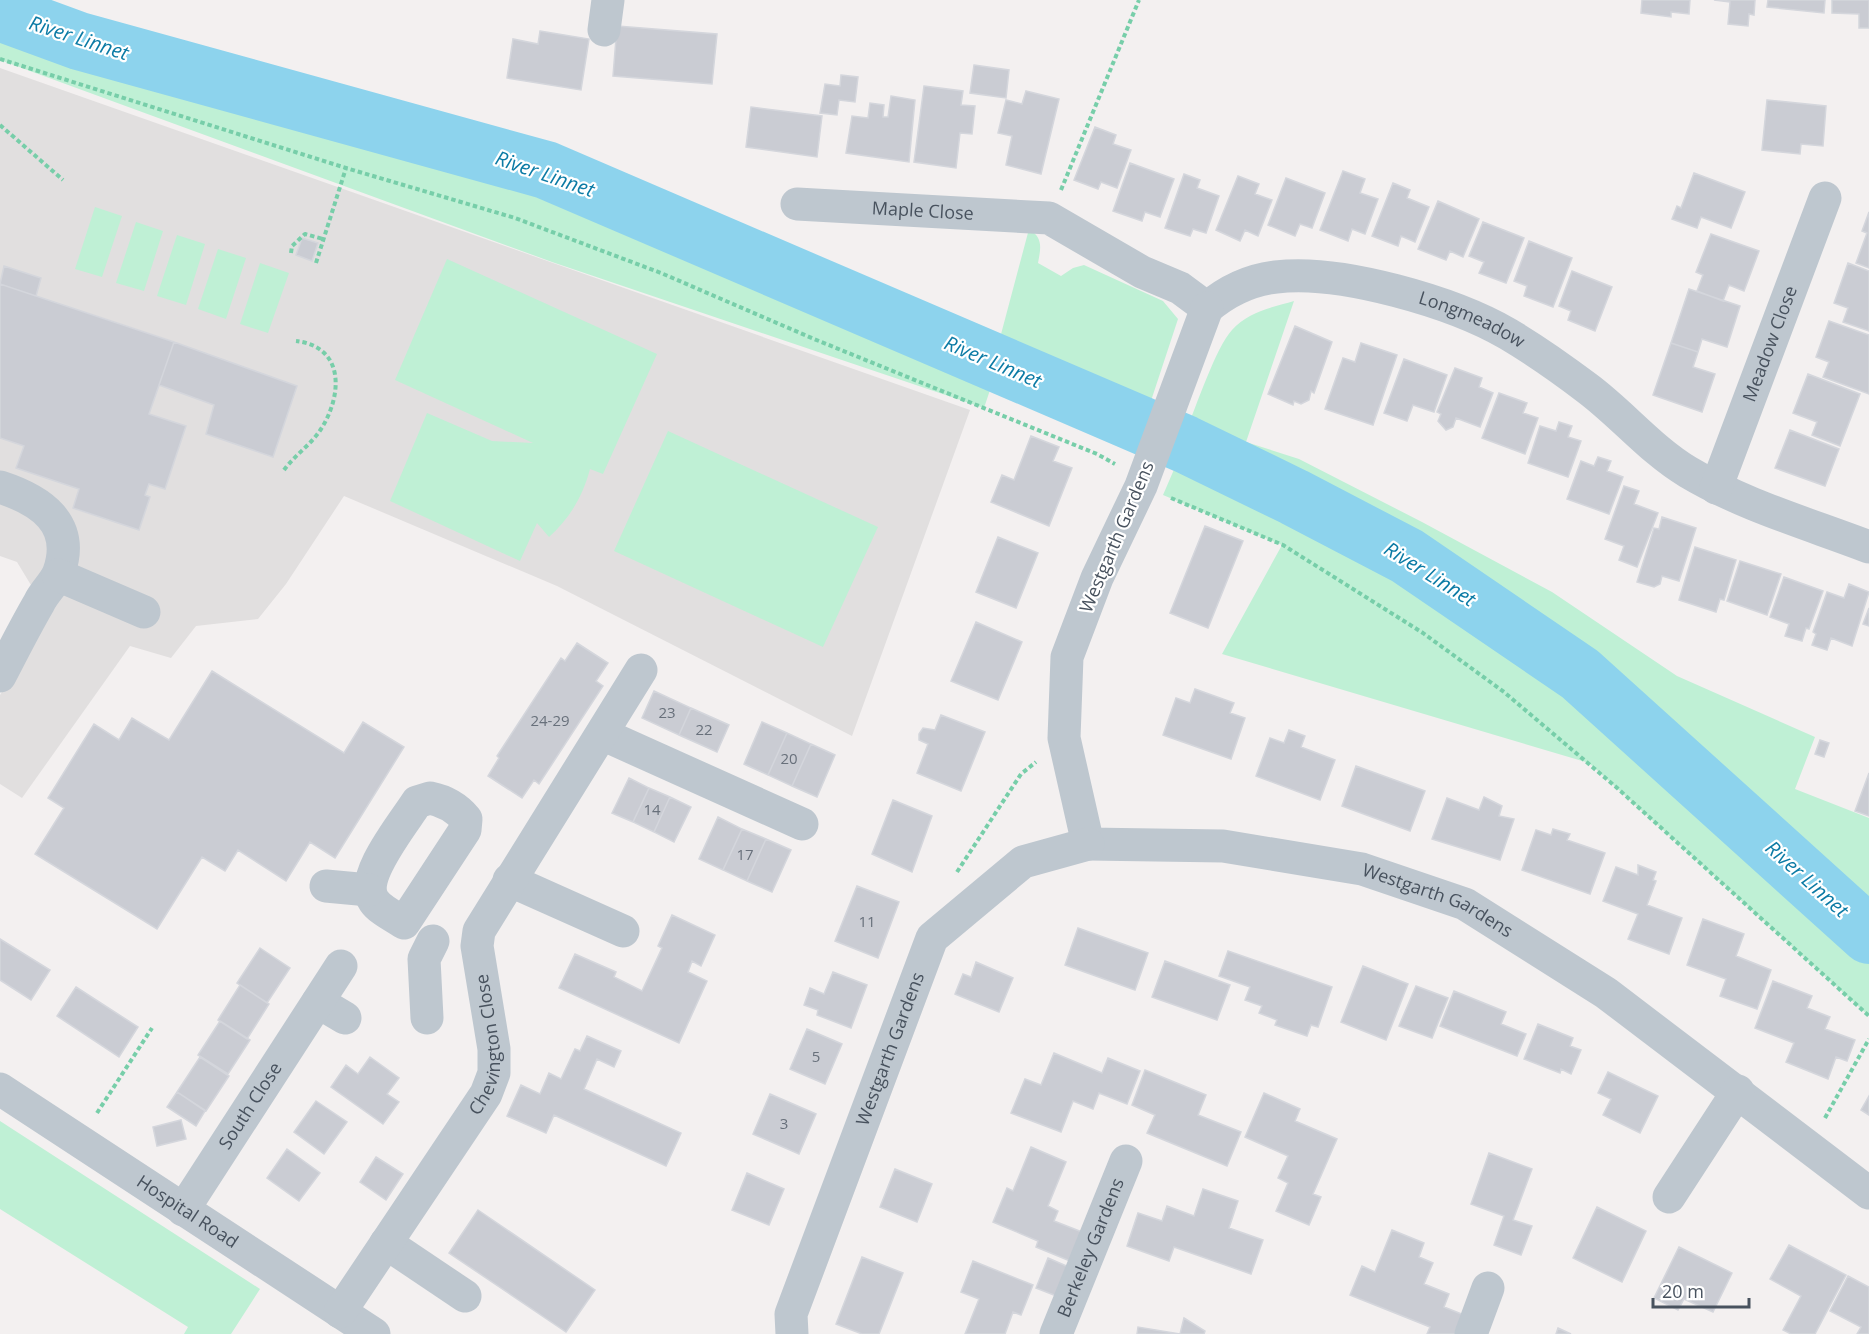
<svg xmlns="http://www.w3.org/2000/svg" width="1869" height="1334" font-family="'Open Sans',sans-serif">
  <rect width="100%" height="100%" fill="#f3f0f0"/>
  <path fill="#e1dfdf" d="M0,68L970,410L852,736L557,586L344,496L286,584L258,619L196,626L171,658L130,646L22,798L0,784V695L53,609L40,600L17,562L0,556Z"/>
  <path fill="#bff0d5" d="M0,8L469,159L998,366L984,408L552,262L0,60Z
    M95,207L122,216L102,277L75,269Z
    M136,222L163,231L144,291L116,283Z
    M1029,229C1043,238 1041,247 1038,263L1061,276L1073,268L1084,265L1163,301L1178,319L1146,416L996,353Z
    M177,235L205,244L186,305L157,296Z
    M218,249L246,258L226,319L198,309Z
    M447,259L657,354L603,474L590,469C583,496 570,518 549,537L537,523L520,561L390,501L427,413L492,441L533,443L395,380Z
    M260,263L289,273L268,333L240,324Z
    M1294,301L1246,442L1299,459L1422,522L1552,592L1677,676L1815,737L1795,789L1869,818V926L1596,673L1489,597L1383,531L1186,431C1196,407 1216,347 1232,330C1248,312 1273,307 1294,301Z
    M668,431L878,527L823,647L614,551Z
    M1185,444L1267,484L1616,707L1869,940V1016L1589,763L1222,654L1282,545L1163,495Z
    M0,1121L260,1289L231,1334H184L188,1327L0,1209Z"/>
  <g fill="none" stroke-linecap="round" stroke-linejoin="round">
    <path stroke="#8dd3ed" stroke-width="58" d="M0,12L79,41L546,170L1185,444L1294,497L1407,556L1580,674L1869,935"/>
  </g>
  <path fill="#caccd3" stroke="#d4d6dc" stroke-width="1.5" d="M1642,0H1690L1689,14L1671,12V17L1641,13Z
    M1714,0H1755L1754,15L1749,14L1748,26L1728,24L1730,2Z
    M1768,0H1825L1824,13L1767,7Z
    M1832,0H1869V28H1859V14L1832,13Z
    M617,26L717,34L712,84L613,76Z
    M540,31L589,39L581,90L507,78L513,39L538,44Z
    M974,65L1009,70L1006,98L970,93Z
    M841,75L858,77L855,102L839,100L837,115L820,113L825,84L840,86Z
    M924,86L963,91L961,105L975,106L972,134L960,133L956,168L914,162Z
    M1026,91L1059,99L1041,174L1006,165L1012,136L998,133L1006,100L1022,104Z
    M891,96L915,100L909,162L846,153L852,116L868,118L870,103L884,105L883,117H888Z
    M1767,100L1826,106L1823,146L1801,144L1800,154L1762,150Z
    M751,107L822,116L817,157L746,147Z
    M1095,127L1116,135L1113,144L1131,150L1117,188L1101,182L1098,189L1074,180Z
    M1130,163L1174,179L1160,217L1145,212L1142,221L1113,211Z
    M1343,171L1365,179L1360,193L1378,199L1365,234L1352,229L1348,241L1320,230Z
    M1694,173L1745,192L1731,228L1701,217L1697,228L1672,219L1677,206L1681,208Z
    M1184,174L1200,180L1197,188L1219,196L1206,233L1193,229L1190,236L1165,228Z
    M1238,176L1259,184L1255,194L1272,200L1258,236L1245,230L1240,241L1216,230Z
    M1286,178L1325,193L1312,228L1300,224L1295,236L1268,225Z
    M1393,183L1410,190L1407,198L1429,207L1415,242L1401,236L1398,246L1372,236Z
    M1438,201L1479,219L1463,257L1450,251L1446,260L1418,249Z
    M1869,212V268L1856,263L1867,233L1862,231Z
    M1483,222L1524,238L1506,283L1479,273L1484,262L1469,256Z
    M1711,234L1759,251L1744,291L1729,285L1723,301L1697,291L1703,275L1696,272Z
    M302,238L318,243L312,261L296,255Z
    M1529,241L1572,258L1553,307L1524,296L1527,286L1514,281Z
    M1848,263L1869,271V331L1843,322L1848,308L1834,303Z
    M4,266L41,278L36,296L0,284Z
    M1572,271L1612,287L1595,331L1568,320L1571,311L1559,306Z
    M0,284L174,342L149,414L186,426L165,489L149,484L145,495L150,497L139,530L73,508L79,489L16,468L24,446L0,438Z
    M1689,289L1740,306L1727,347L1702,339L1698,352L1671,343Z
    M1829,321L1869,335V394L1823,377L1829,362L1816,357Z
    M1295,326L1332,342L1314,393L1311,391L1309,400L1301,404L1294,401L1293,405L1268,394Z
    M174,342L297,386L273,457L206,434L214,405L159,385Z
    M1361,343L1397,355L1373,425L1325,409L1343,358L1355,362Z
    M1671,343L1698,352L1693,367L1715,374L1702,412L1653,395Z
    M1404,359L1447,375L1434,412L1413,405L1407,421L1384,413Z
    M1455,368L1482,378L1479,387L1493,393L1480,427L1456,418L1453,427L1446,430L1438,421L1441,414L1437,412Z
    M1808,374L1860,394L1840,446L1812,435L1817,422L1793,413Z
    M1499,393L1527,403L1523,413L1538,418L1525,454L1482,438Z
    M1559,422L1572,426L1568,437L1581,441L1568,477L1528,463L1540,426L1556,431Z
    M1790,430L1839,449L1825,486L1775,468Z
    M1031,436L1059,447L1053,461L1072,468L1049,526L991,502L1002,475L1014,480Z
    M1598,457L1611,461L1607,471L1623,477L1609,514L1567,499L1581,461L1594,466Z
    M1624,486L1639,491L1634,504L1658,513L1637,567L1619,560L1624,546L1605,539Z
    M1662,517L1696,528L1679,581L1662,576L1660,584L1654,587L1637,582L1654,528L1659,529Z
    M1205,526L1243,541L1208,628L1170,613Z
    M998,537L1038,553L1016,608L976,592Z
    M1695,547L1736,560L1724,600L1720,599L1716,612L1679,600Z
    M1740,561L1781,574L1767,615L1727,601Z
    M1784,577L1823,591L1809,629L1806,628L1802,641L1785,636L1789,624L1770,617Z
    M1849,584L1869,592L1852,646L1831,638L1827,650L1812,645L1816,634L1813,632L1827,592L1844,598Z
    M1869,608V626L1863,624Z
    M976,622L1022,642L998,700L951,681Z
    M577,643L608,663L596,681L603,686L539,784L534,780L522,798L488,776L499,758L497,756L561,658L565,661Z
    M212,671L344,753L363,722L404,747L335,858L310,842L286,881L238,850L225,871L202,857L157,929L35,854L64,808L48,798L94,724L119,740L132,718L169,740Z
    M1195,689L1234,703L1230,713L1245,718L1231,759L1163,735L1176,698L1190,703Z
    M654,691L691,708L679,735L642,718Z
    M691,708L729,725L717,752L679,735Z
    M941,715L985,732L961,791L917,773L928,744L919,740V734L923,728L935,730Z
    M762,722L787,733L768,775L744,764Z
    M1289,730L1305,736L1301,747L1335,760L1320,800L1256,776L1270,738L1284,743Z
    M787,733L811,744L792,786L768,775Z
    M1820,740L1829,743L1824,757L1815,754Z
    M811,744L835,755L817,797L792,786Z
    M1356,766L1425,791L1410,831L1342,806Z
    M1869,773V816L1855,811Z
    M629,778L649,788L633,822L612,813Z
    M649,788L670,797L654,832L633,822Z
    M670,797L691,807L674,842L654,832Z
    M1484,797L1502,806L1499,816L1514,819L1500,860L1432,839L1447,798L1479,810Z
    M893,800L932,816L912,872L872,854Z
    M718,817L742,829L723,870L699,859Z
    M742,829L766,839L747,881L723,870Z
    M1553,829L1570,834L1567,840L1605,853L1590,894L1522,870L1536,830L1551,835Z
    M766,839L791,850L772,892L747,881Z
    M1638,865L1656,872L1653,880L1656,881L1647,905L1682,918L1669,954L1628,939L1638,914L1603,901L1616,867L1638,875Z
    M857,886L899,902L878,958L835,941Z
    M672,915L715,935L701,966L692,961L688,972L707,981L679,1043L559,988L575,954L616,972L614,977L642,991L662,948L658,946Z
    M1703,919L1744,934L1736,956L1771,970L1757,1009L1720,996L1726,979L1687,965Z
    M1078,928L1148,953L1135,990L1065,965Z
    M0,939L50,970L31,1000L0,980Z
    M260,948L290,968L267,1003L237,983Z
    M1228,951L1332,987L1318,1027L1311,1025L1307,1036L1275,1025L1277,1020L1259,1013L1262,1006L1245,1000L1250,987L1219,976Z
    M1165,961L1230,985L1217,1020L1152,997Z
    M976,962L1013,978L999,1012L955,994L963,974L971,977Z
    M1363,966L1408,984L1386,1040L1341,1022Z
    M833,972L867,985L851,1028L817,1015L818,1010L804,1005L810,988L824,994Z
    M1773,981L1812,996L1807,1008L1830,1017L1825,1029L1855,1040L1847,1061L1836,1057L1828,1079L1786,1062L1794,1043L1755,1028Z
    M240,985L269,1004L247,1039L218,1020Z
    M1416,986L1448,998L1432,1038L1399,1026Z
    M76,987L138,1027L119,1057L57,1016Z
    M1454,991L1506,1012L1501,1024L1526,1034L1517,1056L1440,1026Z
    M220,1021L250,1040L228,1074L198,1055Z
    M1538,1024L1573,1038L1570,1046L1581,1050L1571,1074L1561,1069L1560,1073L1524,1059Z
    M807,1029L842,1044L825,1084L790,1069Z
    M587,1036L621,1051L614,1067L597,1059L584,1089L681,1133L666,1166L554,1115L546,1133L507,1116L521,1085L540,1094L549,1073L561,1079L575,1049L580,1051Z
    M1054,1053L1102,1073L1108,1058L1140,1071L1127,1104L1099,1093L1093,1109L1073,1101L1061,1132L1011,1113L1025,1079L1041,1085Z
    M200,1057L229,1076L206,1111L177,1092Z
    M370,1057L399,1078L387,1094L399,1102L383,1124L331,1087L346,1065L358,1074Z
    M1145,1070L1206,1095L1198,1115L1241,1132L1227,1166L1147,1133L1155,1115L1132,1105Z
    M1608,1072L1658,1096L1640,1133L1603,1115L1611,1099L1598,1093Z
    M177,1092L205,1111L196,1126L167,1107Z
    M1264,1093L1300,1109L1295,1121L1337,1139L1313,1194L1321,1197L1309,1225L1276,1211L1288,1183L1278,1178L1288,1156L1245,1137Z
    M770,1094L816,1114L799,1154L753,1134Z
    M1869,1096V1115L1861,1110Z
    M316,1101L347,1122L324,1154L294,1132Z
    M181,1120L186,1139L157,1146L153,1127Z
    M1031,1147L1066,1162L1048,1206L1058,1211L1054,1221L1082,1232L1070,1261L1036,1247L1038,1241L993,1222L1007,1188L1013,1191Z
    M287,1149L320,1173L299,1201L267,1178Z
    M1489,1153L1532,1169L1513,1220L1532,1226L1521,1255L1494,1245L1504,1216L1471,1204Z
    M376,1157L403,1174L386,1200L360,1182Z
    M895,1169L932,1184L917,1222L880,1207Z
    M747,1173L784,1189L769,1225L732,1210Z
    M1203,1189L1238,1201L1229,1228L1263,1240L1251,1274L1174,1247L1169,1261L1127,1246L1138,1213L1162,1221L1167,1206L1194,1216Z
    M1597,1207L1646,1231L1622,1282L1573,1258Z
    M478,1210L595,1290L566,1332L449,1253Z
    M1392,1230L1424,1243L1419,1257L1433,1263L1424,1284L1449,1294L1444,1307L1464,1315L1456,1334H1427L1430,1327L1350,1295L1362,1266L1375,1272Z
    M1789,1245L1846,1275L1815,1334H1791L1783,1330L1801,1296L1770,1279Z
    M1679,1247L1732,1273L1713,1312L1684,1299L1678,1310L1654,1298Z
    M862,1257L903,1273L879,1334H862L836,1324Z
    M1048,1258L1071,1268L1059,1297L1036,1288Z
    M973,1261L1033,1285L1021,1315L1013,1312L1005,1334H965L979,1299L961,1292Z
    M1848,1276L1869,1287V1334H1857L1861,1327L1830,1311Z
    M1184,1318L1205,1331L1204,1334H1137L1138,1327L1180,1334Z
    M1558,1328L1571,1334H1556Z"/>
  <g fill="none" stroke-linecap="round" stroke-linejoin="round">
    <path stroke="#77cea9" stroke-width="4" stroke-dasharray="4.5 3" stroke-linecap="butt" d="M0,59L346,168L515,218L661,273L814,339L1097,454L1115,464
      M0,125L63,180
      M1061,190L1139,0
      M291,253L292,246L305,234L323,239
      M316,263L346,168
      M284,470C294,456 309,446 319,432C342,399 347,347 296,341
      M1171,498L1283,545L1423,633L1504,692L1616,787L1869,1016
      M957,872L1021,774L1036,762
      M97,1113L152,1028
      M1825,1118L1869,1039"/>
    <g stroke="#bec7cf" stroke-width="33">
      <path d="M604,30L608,0"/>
      <path id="s1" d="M797,204L1049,218L1142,272L1180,288L1207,308C1227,291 1250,280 1276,277C1340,269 1453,302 1508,334C1535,350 1562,369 1587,388C1622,414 1651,450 1688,472C1743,505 1809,524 1869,547"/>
      <path id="s2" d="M1207,308L1141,486L1097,578L1067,657L1064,738L1088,844L1223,846L1362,869L1465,904L1606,993L1869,1193"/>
      <path d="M0,487C40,500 76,523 59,572C55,583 44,592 39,603C25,627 13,651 0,676"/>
      <path id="s3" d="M1716,488L1825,198"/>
      <path d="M58,575L144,612"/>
      <path d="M602,734L802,824"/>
      <path d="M430,798C445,801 456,807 466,819L465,830L404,923C395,917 380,910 374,901C358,878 403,824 417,802Z"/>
      <path d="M509,880L623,931"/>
      <path d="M326,886L369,890"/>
      <path d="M318,1002L345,1018"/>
      <path d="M427,1018L424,959L433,941"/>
      <path id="s4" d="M0,1089L374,1334"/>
      <path d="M1669,1197L1738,1091"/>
      <path id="s5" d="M183,1210L341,966"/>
      <path d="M386,1243L465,1296"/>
      <path id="s6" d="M340,1312L486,1094L494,1073V1049L477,946L479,931L641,670"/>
      <path id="s7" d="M792,1334L791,1314L932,938L1023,862L1088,844"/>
      <path id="s8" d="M1056,1334L1126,1161"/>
      <path d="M1471,1334L1488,1288"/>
    </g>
  </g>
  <g text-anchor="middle" stroke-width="4.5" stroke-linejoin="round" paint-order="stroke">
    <g font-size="15" fill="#68707b">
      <text x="667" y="718">23</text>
      <text x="550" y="726">24-29</text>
      <text x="704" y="735">22</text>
      <text x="789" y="764">20</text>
      <text x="652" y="815">14</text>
      <text x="745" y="860">17</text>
      <text x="867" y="927">11</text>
      <text x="816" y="1062">5</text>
      <text x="784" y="1129">3</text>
    </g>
    <g font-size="18" fill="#48525e" stroke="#fff">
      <text dy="6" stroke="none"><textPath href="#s1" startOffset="126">Maple Close</textPath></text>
      <text dy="6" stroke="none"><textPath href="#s1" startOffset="714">Longmeadow</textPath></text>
      <text dy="6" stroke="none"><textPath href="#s3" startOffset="154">Meadow Close</textPath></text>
      <text transform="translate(1117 537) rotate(-67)" y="6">Westgarth Gardens</text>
      <text dy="6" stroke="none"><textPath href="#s2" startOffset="924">Westgarth Gardens</textPath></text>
      <text dy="6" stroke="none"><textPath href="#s6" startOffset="312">Chevington Close</textPath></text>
      <text dy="6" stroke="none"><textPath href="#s7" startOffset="303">Westgarth Gardens</textPath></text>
      <text dy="6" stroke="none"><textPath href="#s5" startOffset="124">South Close</textPath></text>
      <text dy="6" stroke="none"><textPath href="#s4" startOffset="224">Hospital Road</textPath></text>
      <text dy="6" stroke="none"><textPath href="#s8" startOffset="93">Berkeley Gardens</textPath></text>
    </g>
    <g font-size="20" font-style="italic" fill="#0c7ba5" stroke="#fff">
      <text transform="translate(79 38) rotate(18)" y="7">River Linnet</text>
      <text transform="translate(545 174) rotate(19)" y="7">River Linnet</text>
      <text transform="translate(993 362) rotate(23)" y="7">River Linnet</text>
      <text transform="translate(1430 574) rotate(32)" y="7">River Linnet</text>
      <text transform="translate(1807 879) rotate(42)" y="7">River Linnet</text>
    </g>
  </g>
  <path d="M1653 1298v9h96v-9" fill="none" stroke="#48525e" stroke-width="3"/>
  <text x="1662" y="1298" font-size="18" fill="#48525e" stroke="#ffffff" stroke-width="4.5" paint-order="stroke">20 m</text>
</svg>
